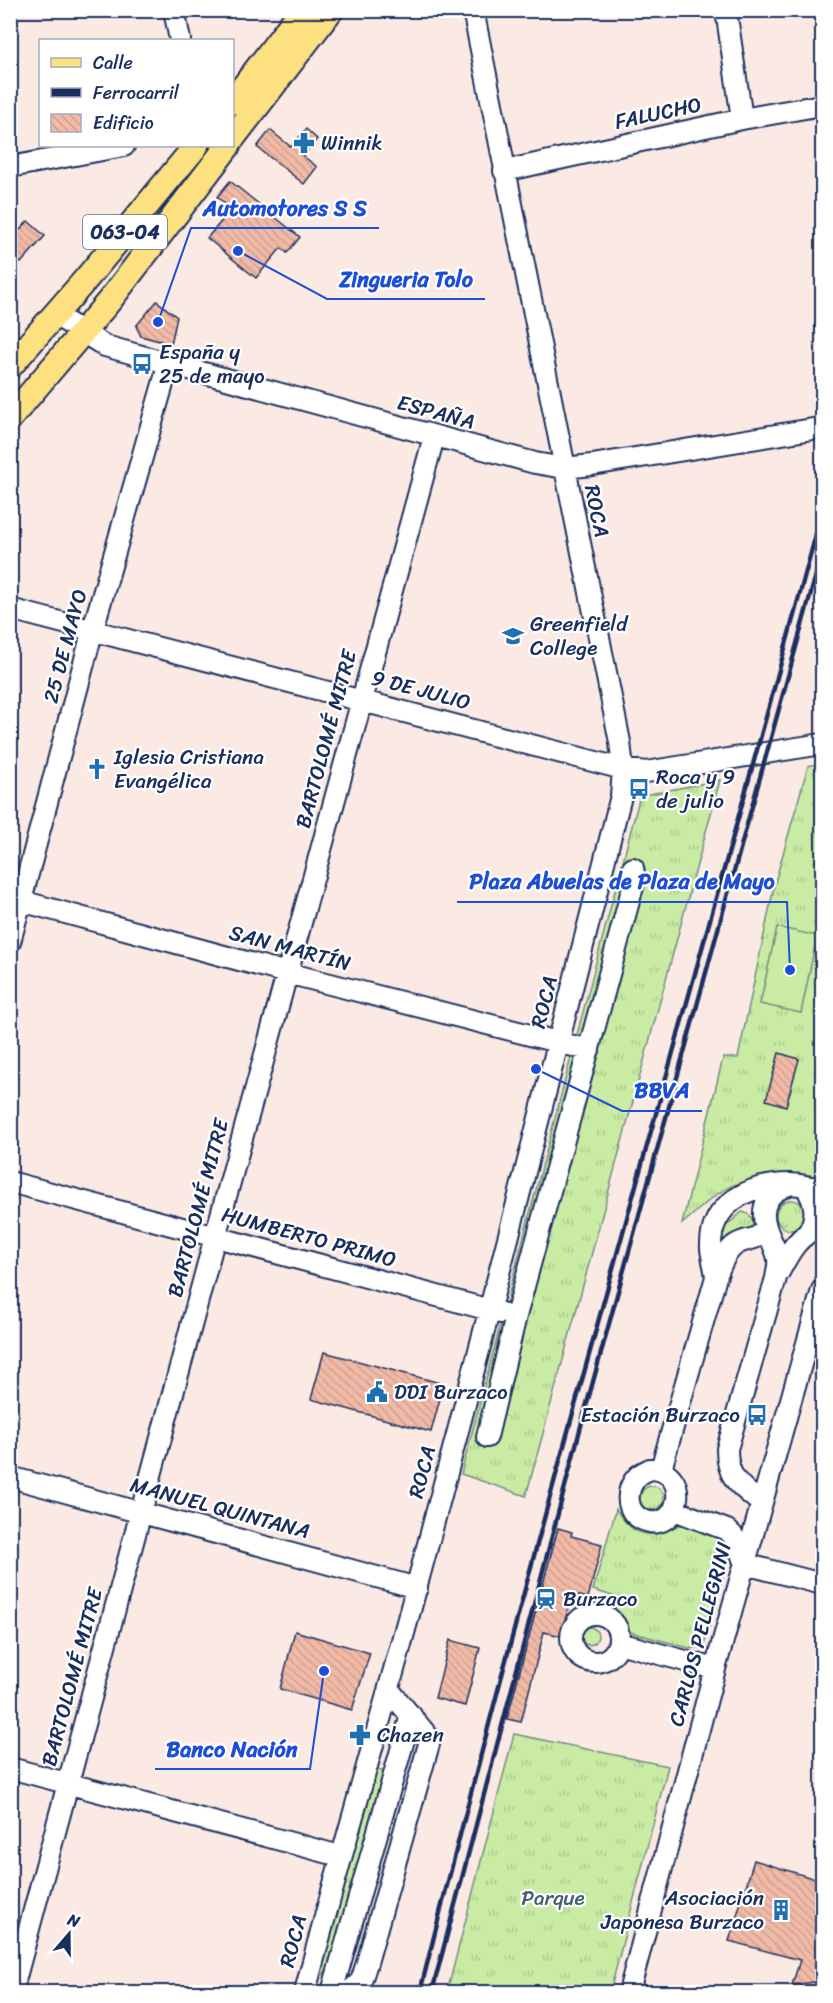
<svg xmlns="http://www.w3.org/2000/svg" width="833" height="2003" font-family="Sriracha,sans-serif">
  <defs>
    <pattern id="grass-tufts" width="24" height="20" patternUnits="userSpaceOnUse" patternTransform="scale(1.5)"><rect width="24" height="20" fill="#c9eba4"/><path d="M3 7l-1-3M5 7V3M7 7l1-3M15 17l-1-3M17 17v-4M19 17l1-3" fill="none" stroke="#acca90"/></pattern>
    <pattern id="building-back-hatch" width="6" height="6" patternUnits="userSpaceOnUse" patternTransform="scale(1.5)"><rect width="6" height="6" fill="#f1baa6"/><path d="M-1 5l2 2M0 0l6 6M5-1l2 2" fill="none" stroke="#cea091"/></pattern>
  </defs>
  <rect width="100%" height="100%" fill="#fbeae4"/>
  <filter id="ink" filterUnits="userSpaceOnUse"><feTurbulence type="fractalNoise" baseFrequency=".0167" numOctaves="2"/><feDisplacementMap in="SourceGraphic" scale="12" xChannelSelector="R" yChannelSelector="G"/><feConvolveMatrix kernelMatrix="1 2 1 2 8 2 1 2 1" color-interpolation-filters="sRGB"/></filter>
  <g filter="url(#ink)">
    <path fill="url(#grass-tufts)" stroke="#728d81" stroke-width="1.5" d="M822,763V1179C794,1178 762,1175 734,1185C715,1192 698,1211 682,1224L723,1058H738L775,882L808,766Z
      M720,780L526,1496L461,1474L640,796Z
      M776 1215a15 15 0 1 1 30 0a15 15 0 1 1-30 0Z
      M742,1212C751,1214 755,1220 752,1228L730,1236L720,1244L724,1228Z
      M640 1498a12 12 0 1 1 24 0a12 12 0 1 1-24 0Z
      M616,1509C634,1539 651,1540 681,1524L724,1538L729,1552L705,1642C700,1647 696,1649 689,1648L630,1632L615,1610L616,1597L593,1590Z
      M580 1636a9 9 0 1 1 18 0a9 9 0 1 1-18 0Z
      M514,1734L668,1766L610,1992H447Z
      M376,1769L387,1773L334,1958L323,1975H319L317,1972Z"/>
    <path fill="#c9eba4" stroke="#728d81" stroke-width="1.5" d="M777,927L817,936L801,1013L760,1004Z"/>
    <path fill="url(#building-back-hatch)" stroke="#1b2f5e" stroke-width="1.5" d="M306,129L317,139L303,156L317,167L304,184L257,147L270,130L291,147Z
      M230,181L300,237L287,253L281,248L256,278L207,238L232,209L217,197Z
      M28,221L45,236L21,263L10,254V241Z
      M157,301L177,317L171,344L141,336L136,326Z
      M779,1053L799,1059L786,1106L766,1100Z
      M324,1352L444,1384L431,1432L311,1399Z
      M558,1528L572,1532L571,1536L602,1544L588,1598L572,1594L561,1636L544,1632L521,1722L507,1719Z
      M295,1631L370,1653L352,1710L280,1689Z
      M450,1640L480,1648L465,1706L435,1698Z
      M754,1860L822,1881V1981L792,1985L800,1960L729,1941Z"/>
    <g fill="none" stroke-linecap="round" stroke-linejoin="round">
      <defs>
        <path id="minor" d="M174,10L180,40
          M726,10L742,119
          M10,167L124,146
          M504,171L742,119L822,105
          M54,314L105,346L535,463L564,468L592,465L819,428
          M10,609L623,769L646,772L822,744
          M10,898L287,973L589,1050
          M10,942L93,629L169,363
          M10,1182L501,1313
          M805,1186C815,1201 818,1215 809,1231
          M779,1272C791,1249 798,1236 822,1225
          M716,1277C715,1268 712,1258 711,1249C709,1203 750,1184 790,1184C801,1184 812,1189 822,1187
          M487,1437L516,1316L635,879L633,868
          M650,1469C694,1469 680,1538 641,1519C624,1510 626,1488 638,1476C641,1473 646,1471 650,1469Z
          M661,1469L716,1277C721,1264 727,1247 741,1242C754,1237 756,1241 766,1228
          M10,1477L417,1588
          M761,1503C740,1486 727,1479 727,1449L776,1278C777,1271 779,1265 778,1259C776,1247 769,1238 766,1227C759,1204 770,1191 791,1184
          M674,1510L727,1530C739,1539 739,1551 745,1564
          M745,1564L822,1584
          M571 1638a24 24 0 1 1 48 0a24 24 0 1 1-48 0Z
          M619,1643L715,1669
          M10,1768L340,1856
          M12,1992L215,1237L434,437
          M305,1992C340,1856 381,1721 417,1585C488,1322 554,1059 621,796L623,769L620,742L473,10
          M332,1992L411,1715
          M349,1992L361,1981L366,1966L429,1744L426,1734L389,1690
          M629,1992L715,1669L822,1290"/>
        <path id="major" d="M232,102L302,10
          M232,139L331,10
          M10,366L86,279L196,146
          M10,418L110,300L228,146"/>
      </defs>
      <use href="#minor" stroke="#1b2f5e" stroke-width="24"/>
      <use href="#major" stroke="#1b2f5e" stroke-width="28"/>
      <use href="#minor" stroke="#fff" stroke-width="20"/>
      <use href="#major" stroke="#fde080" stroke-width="24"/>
      <path stroke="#1b2f5e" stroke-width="4.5" d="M420,1992C544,1496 689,1006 822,512
        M432,1992L586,1407L822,553"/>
    </g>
  </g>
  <defs>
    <symbol id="pharmacy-bare" viewBox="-9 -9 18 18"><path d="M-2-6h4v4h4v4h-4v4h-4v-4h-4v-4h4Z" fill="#1f6fb2" stroke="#fff" stroke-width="2.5" paint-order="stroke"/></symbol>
    <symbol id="bus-bare" viewBox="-9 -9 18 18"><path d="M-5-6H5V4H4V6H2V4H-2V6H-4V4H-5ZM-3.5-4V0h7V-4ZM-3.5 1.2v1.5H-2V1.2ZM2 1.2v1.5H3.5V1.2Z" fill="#1f6fb2" stroke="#fff" stroke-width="2.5" paint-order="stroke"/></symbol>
    <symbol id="school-bare" viewBox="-9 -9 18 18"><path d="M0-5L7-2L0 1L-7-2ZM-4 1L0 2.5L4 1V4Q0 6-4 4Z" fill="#1f6fb2" stroke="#fff" stroke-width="2.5" paint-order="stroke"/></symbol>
    <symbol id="church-bare" viewBox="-9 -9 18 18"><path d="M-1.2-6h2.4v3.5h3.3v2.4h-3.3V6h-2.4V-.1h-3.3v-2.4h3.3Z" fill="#1f6fb2" stroke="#fff" stroke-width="2.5" paint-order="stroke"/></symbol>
    <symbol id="civic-bare" viewBox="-9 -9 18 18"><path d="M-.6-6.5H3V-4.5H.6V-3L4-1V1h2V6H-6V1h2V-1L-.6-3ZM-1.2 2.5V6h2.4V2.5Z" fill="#1f6fb2" stroke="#fff" stroke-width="2.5" paint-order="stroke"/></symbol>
    <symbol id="station-bare" viewBox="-9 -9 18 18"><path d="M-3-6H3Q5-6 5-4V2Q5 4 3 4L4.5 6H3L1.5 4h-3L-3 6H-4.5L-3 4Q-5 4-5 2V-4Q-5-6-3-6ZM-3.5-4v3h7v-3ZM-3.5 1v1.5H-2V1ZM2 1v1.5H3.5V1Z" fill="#1f6fb2" stroke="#fff" stroke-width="2.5" paint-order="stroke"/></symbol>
    <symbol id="building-bare" viewBox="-9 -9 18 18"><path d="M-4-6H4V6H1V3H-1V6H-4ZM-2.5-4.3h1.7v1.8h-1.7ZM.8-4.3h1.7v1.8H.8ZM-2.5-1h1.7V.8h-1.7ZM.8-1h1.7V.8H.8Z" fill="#1f6fb2" stroke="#fff" stroke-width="2.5" paint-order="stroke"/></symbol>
  </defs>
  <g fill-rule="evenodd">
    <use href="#pharmacy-bare" x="289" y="128" width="30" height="30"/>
    <use href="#bus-bare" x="127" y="349" width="30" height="30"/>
    <use href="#school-bare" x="498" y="621" width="30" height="30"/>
    <use href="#church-bare" x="82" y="754" width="30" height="30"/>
    <use href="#bus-bare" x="624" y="774" width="30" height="30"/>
    <use href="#civic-bare" x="362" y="1377" width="30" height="30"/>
    <use href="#bus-bare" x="742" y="1400" width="30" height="30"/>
    <use href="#station-bare" x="531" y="1584" width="30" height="30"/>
    <use href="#pharmacy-bare" x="345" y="1720" width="30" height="30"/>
    <use href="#building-bare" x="766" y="1895" width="30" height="30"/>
  </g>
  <g text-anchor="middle" stroke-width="4.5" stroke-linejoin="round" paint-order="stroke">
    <rect fill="#fff" stroke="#5f6d8e" stroke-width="1.5" x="83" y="215" width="84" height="34" rx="4.5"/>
    <g font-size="20" font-weight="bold" fill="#1b2f5e">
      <text x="125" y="239">063-04</text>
    </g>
    <g font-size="21" fill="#1b2f5e" stroke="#fff">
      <text transform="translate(658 113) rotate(-12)" y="7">FALUCHO</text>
      <text transform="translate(436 412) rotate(15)" y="7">ESPAÑA</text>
      <text transform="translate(597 511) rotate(78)" y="7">ROCA</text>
      <text transform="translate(65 646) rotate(-75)" y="7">25 DE MAYO</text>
      <text transform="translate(421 690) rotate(15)" y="7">9 DE JULIO</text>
      <text transform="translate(326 739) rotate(-75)" y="7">BARTOLOMÉ MITRE</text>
      <text transform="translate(290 948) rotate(15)" y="7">SAN MARTÍN</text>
      <text transform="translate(544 1002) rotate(-76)" y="7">ROCA</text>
      <text transform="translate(198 1208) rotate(-75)" y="7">BARTOLOMÉ MITRE</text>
      <text transform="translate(309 1237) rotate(15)" y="7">HUMBERTO PRIMO</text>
      <text transform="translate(422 1472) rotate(-75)" y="7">ROCA</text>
      <text transform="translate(220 1508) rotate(15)" y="7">MANUEL QUINTANA</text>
      <text transform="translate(700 1634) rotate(-75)" y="7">CARLOS PELLEGRINI</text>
      <text transform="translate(72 1677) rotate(-75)" y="7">BARTOLOMÉ MITRE</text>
      <text transform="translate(293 1941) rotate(-75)" y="7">ROCA</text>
    </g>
    <g font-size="21" fill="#1b2f5e" stroke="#fff" text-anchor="start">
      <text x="321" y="150">Winnik</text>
      <text x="159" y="359">España y<tspan x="159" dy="24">25 de mayo</tspan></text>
      <text x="530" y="631">Greenfield<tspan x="530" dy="24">College</tspan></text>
      <text x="114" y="764">Iglesia Cristiana<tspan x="114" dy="24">Evangélica</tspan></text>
      <text x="656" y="784">Roca y 9<tspan x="656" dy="24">de julio</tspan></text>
      <text x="394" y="1399">DDI Burzaco</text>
      <text x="740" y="1422" text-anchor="end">Estación Burzaco</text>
      <text x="563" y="1606">Burzaco</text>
      <text x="377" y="1742">Chazen</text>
      <text x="764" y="1905" text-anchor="end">Asociación<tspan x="764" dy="24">Japonesa Burzaco</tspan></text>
    </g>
    <g font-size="21" fill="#465e70" stroke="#fff">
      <text x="553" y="1905">Parque</text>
    </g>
  </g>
  <path fill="none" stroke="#1d4ed8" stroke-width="2" d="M158 322L191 228H379M238 251L327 299H485M790 970L787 902H457M536 1069L622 1111H702M324 1671L310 1769H155"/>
  <g fill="#1d4ed8" stroke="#fff" stroke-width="2">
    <circle cx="158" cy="322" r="6"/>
    <circle cx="238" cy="251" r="6"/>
    <circle cx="790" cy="970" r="6"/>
    <circle cx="536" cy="1069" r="6"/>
    <circle cx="324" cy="1671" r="6"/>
  </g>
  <g font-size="22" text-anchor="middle" font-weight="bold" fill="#1d4ed8" stroke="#fff" stroke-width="4.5" stroke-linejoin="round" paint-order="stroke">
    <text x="285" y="216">Automotores S S</text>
    <text x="406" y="287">Zingueria Tolo</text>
    <text x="622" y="889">Plaza Abuelas de Plaza de Mayo</text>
    <text x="662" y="1098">BBVA</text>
    <text x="232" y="1757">Banco Nación</text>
  </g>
  <rect width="833" height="2003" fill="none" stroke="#fff" stroke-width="36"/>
  <rect x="18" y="18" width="797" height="1967" fill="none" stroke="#1b2f5e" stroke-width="2" filter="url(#ink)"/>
  <rect x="39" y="39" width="195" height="108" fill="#ffffff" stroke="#a4acbf" stroke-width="1.5"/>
  <rect x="51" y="58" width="30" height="9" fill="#fde080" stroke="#a4acbf" stroke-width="1.5"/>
  <text x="93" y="69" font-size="18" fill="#1b2f5e">Calle</text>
  <rect x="51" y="88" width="30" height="9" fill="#1b2f5e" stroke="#a4acbf" stroke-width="1.5"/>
  <text x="93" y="99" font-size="18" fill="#1b2f5e">Ferrocarril</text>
  <rect x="51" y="114" width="30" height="18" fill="url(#building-back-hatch)" stroke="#a4acbf" stroke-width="1.5"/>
  <text x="93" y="129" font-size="18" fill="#1b2f5e">Edificio</text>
  <g transform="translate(69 1934) rotate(20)" stroke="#ffffff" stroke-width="4.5" paint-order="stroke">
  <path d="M0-4.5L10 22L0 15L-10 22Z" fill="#1b2f5e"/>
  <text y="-9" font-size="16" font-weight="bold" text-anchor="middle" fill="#1b2f5e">N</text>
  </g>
</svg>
